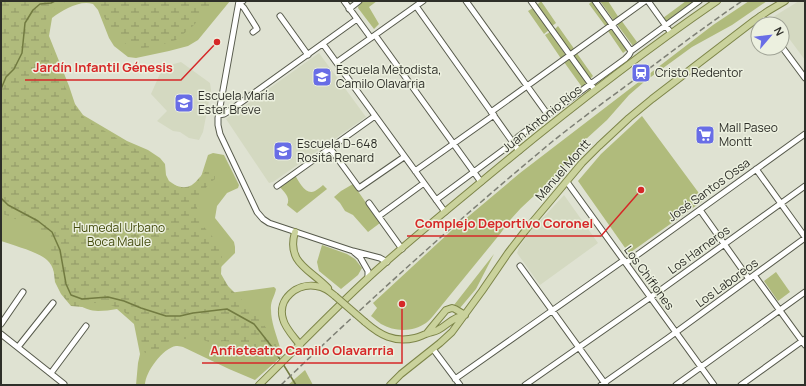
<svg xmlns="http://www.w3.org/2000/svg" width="806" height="386" font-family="Manrope,sans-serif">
  <defs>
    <pattern id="wetland-marsh" width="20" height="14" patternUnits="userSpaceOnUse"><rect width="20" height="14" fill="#b0bb7c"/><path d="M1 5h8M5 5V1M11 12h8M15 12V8" fill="none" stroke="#909866"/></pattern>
  </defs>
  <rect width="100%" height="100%" fill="#dfe2d2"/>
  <path fill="#d4d9c1" d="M799,1H805V60L782,29V24H778L773,17Z
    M319,53L366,117L273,182L269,183L226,119Z
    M181,62L210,83L211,90L203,132L199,140L189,138L180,132L173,131L157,121L167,111L151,94L163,67Z
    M564,195L598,243L540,285L517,253L519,247L528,234Z"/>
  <path fill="#b0bb7c" d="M1,1H230L198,40L188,46L169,51L136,58L128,57L114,46L109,38L98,10L93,4C79,0 63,10 52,18L49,36L69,86L75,104L83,115L127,141L148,150L160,158L165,164L166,175L169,181L181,189L192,187L200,180L208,155L213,153L224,155L239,185L238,188L227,193L217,206L215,218L234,242L235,247V253L213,275L229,293L274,287L276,289C275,296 270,301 271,310C271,321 276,334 279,344C280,349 283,352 282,356L255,380L229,369L183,347C180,346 178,346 176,346C163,348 145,372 145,385H136L138,363L140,354L134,324L117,309C111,310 104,311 98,311C84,311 63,298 58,285C55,277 54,266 47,260C39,252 12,245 1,241Z
    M361,1H377L369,7L379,24L374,29L358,8L359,2Z
    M541,1L556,23L552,26L537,5Z
    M592,1L610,25L606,27L589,4Z
    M600,1H608L619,18L614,21Z
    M686,1H703L667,25L663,18Z
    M749,1H767L732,25L692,47L644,82L629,95L607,120L585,140L564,166L551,180L521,208L511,219L500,234L433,316C431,318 429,321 426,323C413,332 395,332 381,324C378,322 375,319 371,316L377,308L373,303L451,231L520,173L713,25Z
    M533,8L549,30L544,34L528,11Z
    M621,20L637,42L633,46L616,23Z
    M558,26L575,50L571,54L554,30Z
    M611,28L627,50L623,53L608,31Z
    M550,32L567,57L562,60L545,35Z
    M576,52L593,76L590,79L572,55Z
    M569,58L587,84L582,87L564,62Z
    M642,116L704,200L631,252H628L578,181L601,154Z
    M295,175C299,182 306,196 315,191C318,189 321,187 323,185L327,189L297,213L287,205C291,197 284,192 279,186Z
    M353,184L380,223L368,232L353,215L345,211L340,203L334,197L341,191Z
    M322,245L347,254L355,259L362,268L358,275L341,289L319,271L317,262Z
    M494,254L476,289L460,308L454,305Z
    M776,272L790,292L778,301L764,281Z
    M305,370L313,385H288Z"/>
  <path fill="url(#wetland-marsh)" d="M1,1H67C63,3 51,10 49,12C35,30 71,108 88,121C93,124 98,127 103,130C122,142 141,152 160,162L159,170L163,179C177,187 188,193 199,178C202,175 204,172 209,170L215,174V179L209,184L196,201L198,214L204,227L218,243L222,253L221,274L228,286L242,300L268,330L278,347L268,360L262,352L243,343L224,341L211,343L204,340L184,339L171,340L153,353H145L142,347L140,326L134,319L120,309L106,303H94L82,307L71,306L61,294L55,282L50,241L45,234L37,225L15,219L1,213Z
    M95,1H216L193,26L176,40L154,47L133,49L119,39L106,20Z"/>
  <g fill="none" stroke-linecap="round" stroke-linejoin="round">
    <path stroke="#727b41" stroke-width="1.5" d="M1,89L6,77L14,69L22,53L25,23L33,10L40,4L51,3L55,1
      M1,198L8,205L38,221L52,232L60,250L66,284L71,295L82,299L108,297L124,301L141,308L166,316H180L193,313L227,309L254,324L272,347L281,361
      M283,364L296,385"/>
    <defs>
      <path id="minor" d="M239,1L218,118V125L220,134L257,212L263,219L269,223L353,251L380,258L387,262
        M243,1L239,3L244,8L256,27L257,29L253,32
        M344,1L371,38
        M466,1L548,115
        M531,1L595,90
        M595,1L631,51
        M648,1L671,33
        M416,6L519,151
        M349,9L359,1
        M280,16L308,55
        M760,16L766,24
        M375,35L481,182
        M323,44L445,212
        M782,47L805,78
        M337,62L423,1
        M491,112L645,1
        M219,115L224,114L229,111L357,19
        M330,148L359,188L404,157
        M756,169L805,237
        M415,171L494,115
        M567,182L714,385
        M277,186L375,116
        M436,200L510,145L519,136L625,59L629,55L631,51L699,1
        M369,203L402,249
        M700,210L749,279
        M379,216L424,183
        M354,252L360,257L368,271V278
        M626,263L805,134
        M520,266L606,385
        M754,275L805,345
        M1,324L23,292
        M1,334L64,384
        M18,347L53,303
        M433,349L460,385
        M51,373L86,326
        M455,379L624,260
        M525,385L651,297L805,186
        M601,385L668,338L805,238
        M676,385L805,292
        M741,385L805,339"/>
      <path id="major" d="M295,232C286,263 310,269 328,288
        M365,322C380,335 394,343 415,338C419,337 423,335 426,334C430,332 434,332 438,330C449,324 451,318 465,315
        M427,333L431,328L446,310L452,308L455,309L465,315
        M300,345C294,337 285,328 283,319C277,299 297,283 316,286C324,287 329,291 335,296
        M259,385C296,349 331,312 369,277C402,247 436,219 470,191C550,124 631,60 717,1
        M390,385L401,374L440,343L452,332L482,291L508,253L525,231L582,163L599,146L629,118L652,99L755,20L768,11L785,1"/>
    </defs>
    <use href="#minor" stroke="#575a4c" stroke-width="7"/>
    <use href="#major" stroke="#7d8549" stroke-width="8"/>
    <use href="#minor" stroke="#fff" stroke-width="5"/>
    <use href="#major" stroke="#cad29c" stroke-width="6"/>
    <path stroke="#7d7f74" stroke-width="1.5" stroke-dasharray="6 3" stroke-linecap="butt" d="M281,385C369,300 459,219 553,141C578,121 604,102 630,83C667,55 704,27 742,1"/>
    <defs>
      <path id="major-bridge" d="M335,296L365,322"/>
    </defs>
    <use href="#major-bridge" stroke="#7d8549" stroke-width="8" stroke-linecap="butt"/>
    <use href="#major-bridge" stroke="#cad29c" stroke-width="6"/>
  </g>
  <defs>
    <symbol id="station-square" viewBox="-11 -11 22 22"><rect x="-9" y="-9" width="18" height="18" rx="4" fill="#686de6" stroke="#ecf0df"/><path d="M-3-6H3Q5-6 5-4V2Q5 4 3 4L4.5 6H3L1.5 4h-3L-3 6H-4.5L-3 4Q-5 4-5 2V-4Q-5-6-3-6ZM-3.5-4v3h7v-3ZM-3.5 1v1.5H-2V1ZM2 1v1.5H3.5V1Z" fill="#fff"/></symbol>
    <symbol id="school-square" viewBox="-11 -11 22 22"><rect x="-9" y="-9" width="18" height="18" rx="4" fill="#686de6" stroke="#ecf0df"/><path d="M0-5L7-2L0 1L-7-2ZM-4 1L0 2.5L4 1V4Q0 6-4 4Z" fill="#fff"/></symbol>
    <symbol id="supermarket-square" viewBox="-11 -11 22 22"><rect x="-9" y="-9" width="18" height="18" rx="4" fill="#686de6" stroke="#ecf0df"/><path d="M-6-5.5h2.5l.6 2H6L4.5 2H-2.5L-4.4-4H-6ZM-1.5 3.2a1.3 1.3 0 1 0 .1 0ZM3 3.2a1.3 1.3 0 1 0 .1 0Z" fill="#fff"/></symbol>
  </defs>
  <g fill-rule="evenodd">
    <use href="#station-square" x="630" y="62" width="22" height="22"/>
    <use href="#school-square" x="311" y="66" width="22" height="22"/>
    <use href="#school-square" x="173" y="92" width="22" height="22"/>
    <use href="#supermarket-square" x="694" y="124" width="22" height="22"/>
    <use href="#school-square" x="272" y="140" width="22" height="22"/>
  </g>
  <g text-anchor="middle" stroke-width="3" stroke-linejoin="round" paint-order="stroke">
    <g font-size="12" fill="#2e2f29" stroke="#ecf0df" text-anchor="start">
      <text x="336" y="74">Escuela Metodista,<tspan x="336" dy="14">Camilo Olavarria</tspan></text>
      <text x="655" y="77">Cristo Redentor</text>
      <text x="198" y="100">Escuela María<tspan x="198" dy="14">Ester Breve</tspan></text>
      <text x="719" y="132">Mall Paseo<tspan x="719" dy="14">Montt</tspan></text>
      <text x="297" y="148">Escuela D-648<tspan x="297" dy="14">Rosita Renard</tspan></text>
    </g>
    <g font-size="12" fill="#2e2f29" stroke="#ecf0df">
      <text transform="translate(542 119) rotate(-39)" y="4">Juan Antonio Ríos</text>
      <text transform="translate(563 170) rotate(-49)" y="4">Manuel Montt</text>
      <text transform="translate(709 190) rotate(-36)" y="4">José Santos Ossa</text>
      <text transform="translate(699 250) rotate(-36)" y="4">Los Harneros</text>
      <text transform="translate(649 278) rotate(54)" y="4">Los Chiflones</text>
      <text transform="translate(727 283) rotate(-36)" y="4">Los Laboreos</text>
    </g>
    <g font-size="12" fill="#444c0e" stroke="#ecf0df">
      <text x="119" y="232">Humedal Urbano<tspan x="119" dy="14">Boca Maule</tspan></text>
    </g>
  </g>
  <path fill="none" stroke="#d62828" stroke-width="1.5" d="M217 42L181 80H25M641 190L601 236H407M402 304L402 363H202"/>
  <g fill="#d62828" stroke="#ecf0df" stroke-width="1.5">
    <circle cx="217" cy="42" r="4"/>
    <circle cx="641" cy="190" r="4"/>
    <circle cx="402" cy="304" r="4"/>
  </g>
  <g font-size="13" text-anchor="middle" font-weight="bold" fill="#d62828" stroke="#ecf0df" stroke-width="3" stroke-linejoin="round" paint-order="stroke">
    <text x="103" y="72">Jardín Infantil Génesis</text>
    <text x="504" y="228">Complejo Deportivo Coronel</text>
    <text x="302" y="355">Anfieteatro Camilo Olavarrria</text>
  </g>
  <rect width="806" height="386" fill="none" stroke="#2e2f29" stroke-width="4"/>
  <g transform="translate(770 36) rotate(62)"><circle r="19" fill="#ecf0df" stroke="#a0a396"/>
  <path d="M0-3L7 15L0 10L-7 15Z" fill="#686de6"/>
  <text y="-6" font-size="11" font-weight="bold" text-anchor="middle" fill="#2e2f29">N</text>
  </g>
</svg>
